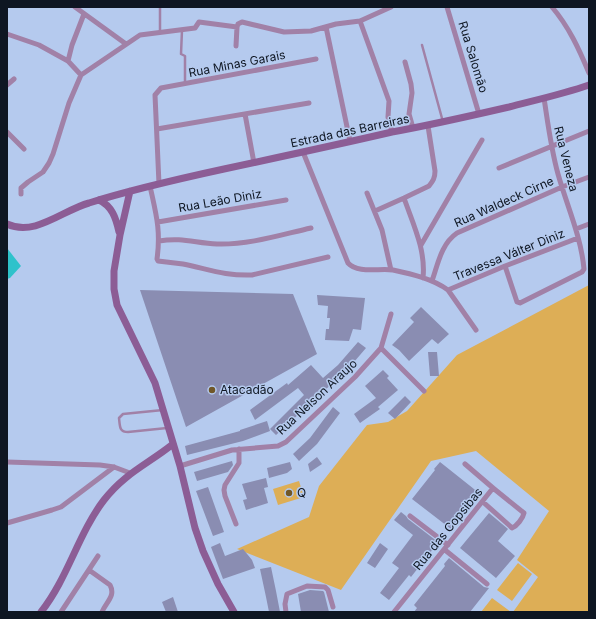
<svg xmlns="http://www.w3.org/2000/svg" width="596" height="619" font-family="Inter,sans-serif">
  <rect width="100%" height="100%" fill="#b5caee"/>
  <path fill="#ddae56" d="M589,285V612H513L538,577L517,560L549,511L476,451L431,461L341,590L237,549L309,517L319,486L367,425L388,422L407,411L457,355Z
    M299,481L304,497L278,505L273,489Z
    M518,563L532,574L512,601L497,590Z
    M492,598L511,612H481Z"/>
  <path fill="#2fc2cb" d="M7,248L21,266L10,278L7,279Z"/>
  <path fill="#8a8db2" d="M140,290L293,294L317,354L186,427Z
    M317,295L365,298L361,330L353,329L349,341L325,340L326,329H329L330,318H327L328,306L318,305Z
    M421,307L449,334L438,344L432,339L409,361L399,350L392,345L414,322L410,318Z
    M358,342L366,348L348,369L276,435L270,429L304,395L298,388L255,420L250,410L287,383L288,385L311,365L323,378L338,365Z
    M428,352H437L439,376H430Z
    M383,370L389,376L387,378L398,390L378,407L380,409L360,423L354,414L376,398L365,386Z
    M405,396L411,402L395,419L388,413Z
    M333,407L340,413L317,444L299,461L293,454L310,438Z
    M267,421L270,431L243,441L187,455L185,446L240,431V430Z
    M317,457L322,464L310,472L308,464Z
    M232,461L233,465L228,472L197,481L194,472Z
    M290,462L292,469L287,473L269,478L267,468Z
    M440,462L479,493L451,529L412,499L435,470L434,469Z
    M266,478L268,487L264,488L268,503L246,510L243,500L247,499L242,484Z
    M208,487L224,532L213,536L196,491Z
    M401,512L406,516L408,519L438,542L422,564V563L411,577L409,575L389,600L380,593L399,568L392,563L413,535L394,520Z
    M489,513L508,529L498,541L515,556L496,578L460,548Z
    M220,543L225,556L243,549L252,560L255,568L223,579L211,547Z
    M380,543L388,549L375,568L367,563Z
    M449,558L484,587L489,588L470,612H414L417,608L414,605L445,566L444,564Z
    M271,567L276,591L280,612H269L266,597L260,569Z
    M310,590L323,591L324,592L329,612H301L298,594Z
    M173,597L178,612H166L162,602Z"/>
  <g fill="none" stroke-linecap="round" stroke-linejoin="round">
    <path stroke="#a181a7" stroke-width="2.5" d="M182,30L181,54L185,56V83
      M160,32V7
      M422,45L443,122
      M163,410L123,414L119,418C120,426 119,432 128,432L167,428"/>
    <path stroke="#a181a7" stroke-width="5" d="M75,7L126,44
      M447,7L479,114
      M552,7C569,27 579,49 589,73
      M360,21L389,101L388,117L392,132
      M326,27L350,141
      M7,34L39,45L68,61L81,75
      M236,46L237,27L238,24L242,22L284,32L311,31L336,24L360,21L391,7
      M68,61L72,45L84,14
      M405,62L411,84L412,93L409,114L413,128
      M7,85L14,79
      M245,114L254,163
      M157,129L309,103
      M7,132L24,149
      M303,152L348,263C358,274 379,268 393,270C412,274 433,279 448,290L476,330
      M499,168L589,131
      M159,184L155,95L161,88L316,59
      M150,186C156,214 161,230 157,259L158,261C166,262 175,263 183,264C208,269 225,276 252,275L328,257
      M367,193L382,230L391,270
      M21,194V188L28,182L43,172L49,163L53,154L69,103L81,75L140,35L195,28L199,22L237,27
      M404,198C413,224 426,250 423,278
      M375,211L404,198L429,186C433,181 435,178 435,171L428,126
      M158,222L286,200
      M576,229L589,224
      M159,241C182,237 195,243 217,244C249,245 280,235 311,228
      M421,245L482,140
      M505,266L517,302L520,303L582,272L584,269C581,236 567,206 558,174C551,149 548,124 544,98
      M432,281C438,264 441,244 457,233L562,187L589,177
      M448,290L505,266L578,238
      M381,348L424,391
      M7,462L100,465L114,467L130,473
      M180,466L232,450L278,446L286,442L355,377L381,348L391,314
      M483,502L510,526L512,528C517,526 523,518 524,513L493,488
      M410,516L448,545
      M7,523L52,510L61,507L114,467
      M236,524L225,496L224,490L225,485L239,463V449
      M445,550L487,584
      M89,570L110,585C116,596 106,602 102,612
      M61,612L98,556
      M286,612L285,604L287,594L307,586L325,587L328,590L333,607
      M394,612L493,488L465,464"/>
    <path stroke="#8c5d95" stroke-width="7" d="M130,191L120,235L114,271V289L117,305L155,383L180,466L195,528L203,551L218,584L234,612
      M99,200C112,206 116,218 119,232
      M7,224C35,237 63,210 89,203C133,189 178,179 224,169C280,157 336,145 392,132C431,125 470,116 509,107C536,100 563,94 589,85
      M41,612C68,578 78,534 104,500C125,473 148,464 173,444"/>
  </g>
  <g fill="#705728" stroke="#b5caee" stroke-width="1.5">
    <circle cx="212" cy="390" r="4"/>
    <circle cx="289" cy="493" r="4"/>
  </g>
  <g text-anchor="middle" stroke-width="3" stroke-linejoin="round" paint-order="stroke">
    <g font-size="12" fill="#0e1622" stroke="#b5caee">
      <text transform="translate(473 57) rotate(73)" y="4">Rua Salomão</text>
      <text transform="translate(237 64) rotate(-11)" y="4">Rua Minas Garais</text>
      <text transform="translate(350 131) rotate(-12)" y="4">Estrada das Barreiras</text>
      <text transform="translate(566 159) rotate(76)" y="4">Rua Veneza</text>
      <text transform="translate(220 201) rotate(-10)" y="4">Rua Leão Diniz</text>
      <text transform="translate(504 202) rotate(-24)" y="4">Rua Waldeck Cirne</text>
      <text transform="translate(509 255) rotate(-22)" y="4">Travessa Válter Diniz</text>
      <text transform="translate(317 397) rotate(-43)" y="4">Rua Nelson Araujo</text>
      <text transform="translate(448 529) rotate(-51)" y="4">Rua das Copsibas</text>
    </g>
    <g font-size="12" fill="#0e1622" stroke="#b5caee" text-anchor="start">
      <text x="220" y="394">Atacadão</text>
      <text x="297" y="497">Q</text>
    </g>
  </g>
  <rect width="596" height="619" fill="none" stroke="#0e1622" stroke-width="16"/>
</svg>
